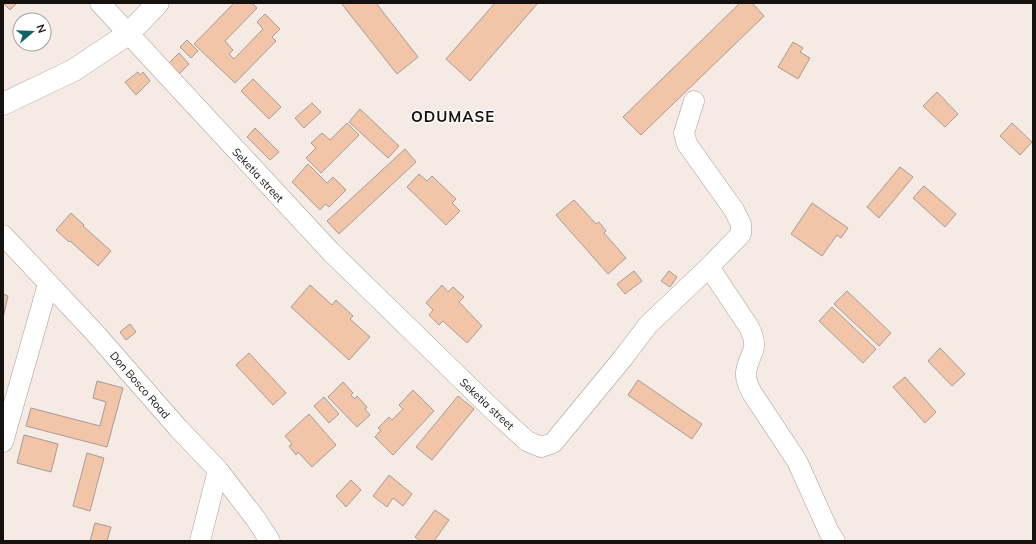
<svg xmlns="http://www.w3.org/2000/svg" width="1036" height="544" font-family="Mulish,sans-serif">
  <rect width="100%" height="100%" fill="#f5eae4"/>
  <path fill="#f2c4a8" stroke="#a69c96" d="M3,3H17L10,10Z
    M234,3H252L257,8L225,41L233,50L229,54L234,59L263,29L257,22L265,14L280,29L272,37L276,41L235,83L194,44Z
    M341,3H376L418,57L397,74Z
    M495,3H538L470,81L446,59Z
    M740,3H752L764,16L641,135L623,117Z
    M187,40L198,51L191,58L180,47Z
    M793,42L803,48L800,52L810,58L798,79L778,67Z
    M179,53L189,64L178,75L168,64Z
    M138,72L140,75L143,72L150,81L136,95L125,82Z
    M253,79L281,107L269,119L241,91Z
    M937,92L958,114L945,127L923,106Z
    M312,103L321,112L304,128L295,118Z
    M360,109L399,146L388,158L349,122Z
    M347,123L359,135L321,173L306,158L316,148L311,143L322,133L330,140Z
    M1012,123L1032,142L1020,155L1000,136Z
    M255,128L279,152L270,160L247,137Z
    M405,149L416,162L339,234L327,221Z
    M308,164L327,183L333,177L346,190L329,207L325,204L320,210L292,182Z
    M900,167L913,177L879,218L867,207Z
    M419,174L427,181L432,176L456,199L452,203L460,211L446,225L407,187Z
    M924,186L956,214L945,227L913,198Z
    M574,200L596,224L599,222L606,231L604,233L626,258L608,274L556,215Z
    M812,203L848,228L841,238L837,235L822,256L791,234Z
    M71,213L84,225L83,226L111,251L98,266L70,241L69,242L56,230Z
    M634,271L642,281L625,294L617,284Z
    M669,271L677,277L670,287L661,281Z
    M310,285L332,305L336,300L353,316L350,319L370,337L349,360L291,307Z
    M442,285L448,292L453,287L464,297L459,302L482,326L467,343L443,321L439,325L429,315L433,310L426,303Z
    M847,291L891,333L879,346L834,304Z
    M3,294L8,296L3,318Z
    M832,307L876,349L863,363L819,321Z
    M130,324L136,332L126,340L120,332Z
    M940,348L965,374L952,386L928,361Z
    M249,353L286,393L273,405L236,365Z
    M905,377L936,412L925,423L893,387Z
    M638,380L702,424L692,439L628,395Z
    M97,381L123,388L107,447L26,426L31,408L100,426L106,402L93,398Z
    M343,382L353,393L351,395L355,399L357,396L367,407L365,409L370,415L357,427L328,397Z
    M413,390L434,411L393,455L375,437L381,430L378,428L389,417L392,420L403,409L399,405Z
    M458,396L474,409L432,460L416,447Z
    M324,397L339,414L329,423L314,406Z
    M309,414L336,445L312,467L298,452L296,455L289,446L292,444L285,436Z
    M24,435L58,444L51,472L17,463Z
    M87,453L104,458L90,511L73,506Z
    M389,475L412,494L403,506L393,498L387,507L373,496Z
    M351,480L361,490L346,507L336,496Z
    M435,510L449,520L434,541H420L415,537Z
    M95,523L111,527L107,541H90Z"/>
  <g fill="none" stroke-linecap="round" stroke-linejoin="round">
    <defs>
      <path id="minor" d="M100,3L331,252L493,410L527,441L541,447L553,443L623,358L648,325L709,267L741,234V224L734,210L687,144L684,133L694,101
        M3,235L95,333L178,428L218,470L255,518L270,541
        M709,267L749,327C761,352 749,351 746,372C745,379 749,387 752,393L797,461L829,532L835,541
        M3,442L48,284
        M200,541L218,470"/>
      <path id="major" d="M3,104L74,70L128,34L158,3"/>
    </defs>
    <use href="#minor" stroke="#a89e98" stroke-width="21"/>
    <use href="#major" stroke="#a89e98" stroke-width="23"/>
    <use href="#minor" stroke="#fff" stroke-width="20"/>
    <use href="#major" stroke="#fff" stroke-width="22"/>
  </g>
  <g text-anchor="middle" stroke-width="3" stroke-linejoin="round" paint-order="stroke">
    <g font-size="11" fill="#15110f" stroke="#fff">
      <text transform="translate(258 175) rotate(47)" y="4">Seketia street</text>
      <text transform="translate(140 385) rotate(49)" y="4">Don Bosco Road</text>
      <text transform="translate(487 404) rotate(43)" y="4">Seketia street</text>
    </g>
    <g font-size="15" font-weight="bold" letter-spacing="1" fill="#15110f" stroke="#fff">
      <text x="453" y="122">ODUMASE</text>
    </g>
  </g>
  <rect width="1036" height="544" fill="none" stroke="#15110f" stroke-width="8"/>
  <g transform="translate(32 32) rotate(71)"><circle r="19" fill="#ffffff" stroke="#a1a09f"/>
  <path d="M0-3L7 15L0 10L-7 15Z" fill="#126261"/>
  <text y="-6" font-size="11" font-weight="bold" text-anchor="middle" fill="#15110f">N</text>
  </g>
</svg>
